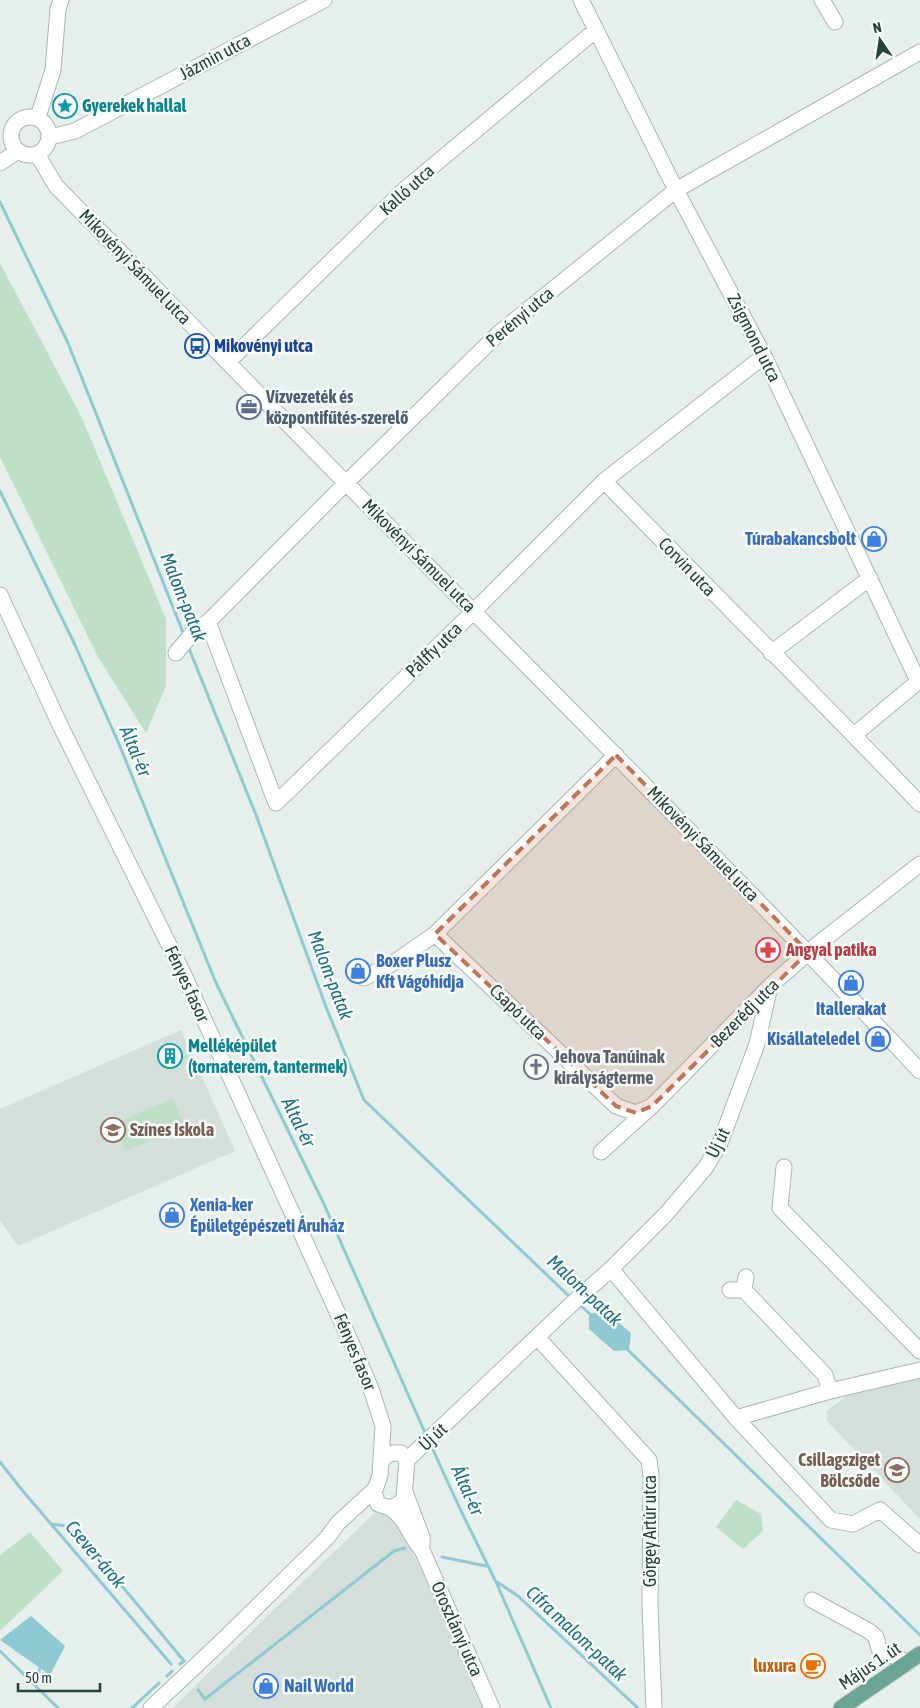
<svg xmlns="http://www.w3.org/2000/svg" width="920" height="1708" font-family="'Asap Condensed',sans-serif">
  <rect width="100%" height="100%" fill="#e6efeb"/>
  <path fill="#d4dfda" d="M181,1030L235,1151L18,1246L0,1220V1109Z
    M920,1376V1519L827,1421V1411L849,1394Z
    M388,1500L486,1708H173L207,1674Z"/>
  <path fill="#bfe0c8" d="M0,263L82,418L166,619V686L146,733L98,657L0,457Z
    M173,1098L185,1126L126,1151L114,1124Z
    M736,1500L761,1514L763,1531L743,1549L716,1527Z
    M30,1532L63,1571L0,1631V1555Z"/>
  <path fill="#8ec9d4" d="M605,1311L631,1333L629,1350L614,1351L589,1329V1314Z
    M31,1616L65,1646L50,1675L0,1640Z"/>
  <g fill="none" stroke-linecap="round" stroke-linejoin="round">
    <path stroke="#8ec9d4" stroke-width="3" d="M0,202L68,343L184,635
      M0,491L75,645L119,744L216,983L323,1202L426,1435
      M188,646L256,815L326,1007L364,1100L571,1298
      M578,1303L592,1316
      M627,1349L920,1635
      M430,1443L461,1511L496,1582L551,1708
      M0,1462L22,1490L171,1664
      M51,1524L66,1526L127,1592L184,1661L180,1664
      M442,1557L486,1566
      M497,1582L518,1596L638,1708
      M0,1651L58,1708
      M167,1676L172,1671
      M35,1685L40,1668
      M198,1690L205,1699L394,1551L405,1548
      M132,1708L159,1683"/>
    <defs>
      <path id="minor" d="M581,0L676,190L764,356L918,681
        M822,0L835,22
        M11 136a19 19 0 1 1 38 0a19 19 0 1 1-38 0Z
        M38,117L53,70L58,9L61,0
        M50,137L75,131L324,0
        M37,154L56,186C153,285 249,385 347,484C539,678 733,872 920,1071
        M0,163L18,151
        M228,362L404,190L596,30
        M604,481C709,589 816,695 920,804
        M0,595L60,725L183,973L354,1349L371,1389L383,1426L380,1475L374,1493L378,1504L390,1508L402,1502L404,1497L407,1460L401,1453C393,1452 386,1454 382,1461
        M208,622L276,803L474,611L604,481L764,356
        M176,653L196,629L208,622L346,483L499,333L676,190L920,52
        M771,653L870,578
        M854,735L920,680
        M435,934L616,1106L636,1113L650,1107
        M364,978L395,962L435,934L616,755
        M601,1152L652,1106L770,986L818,944L920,864
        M784,1167L780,1208L920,1351
        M611,1269L736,1418L831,1520L853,1524L880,1510L920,1545
        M730,1290H744L746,1277
        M744,1290L825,1375L830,1391
        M537,1337L649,1460L651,1475L650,1607L654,1708
        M736,1418L830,1391L920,1370
        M407,1460L578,1298L611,1269L666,1214L706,1167L720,1143L757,1044L770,986
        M405,1492L422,1537V1544
        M390,1508C406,1518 410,1537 422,1550L492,1708
        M812,1600L869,1631L876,1637L879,1649L908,1663
        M151,1708L223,1640L327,1538L338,1523L375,1489"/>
      <path id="major" d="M841,1708L920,1654"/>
    </defs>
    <use href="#minor" stroke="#a8b8b2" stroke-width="17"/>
    <use href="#major" stroke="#c2cac8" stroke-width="17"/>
    <use href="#minor" stroke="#fff" stroke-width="15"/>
    <use href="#major" stroke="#6aa596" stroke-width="15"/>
  </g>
  <path fill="#c07456" fill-opacity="0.2" stroke="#c07456" stroke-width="4" stroke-dasharray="10 6" stroke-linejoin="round" d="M616,755L808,952L652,1106L636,1113L616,1106L435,934Z"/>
  <defs>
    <symbol id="sight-ring" viewBox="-11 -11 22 22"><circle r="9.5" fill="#f7fbf9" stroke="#0f9aa8" stroke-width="1.5"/><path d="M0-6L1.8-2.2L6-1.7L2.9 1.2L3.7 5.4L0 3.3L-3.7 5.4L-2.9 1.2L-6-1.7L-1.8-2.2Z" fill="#0f9aa8"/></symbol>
    <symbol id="bus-ring" viewBox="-11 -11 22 22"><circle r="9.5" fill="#f7fbf9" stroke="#1a4fb4" stroke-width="1.5"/><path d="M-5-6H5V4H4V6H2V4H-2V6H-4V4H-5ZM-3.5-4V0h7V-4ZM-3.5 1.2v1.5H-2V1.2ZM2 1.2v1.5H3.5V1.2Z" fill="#1a4fb4"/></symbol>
    <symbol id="office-ring" viewBox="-11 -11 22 22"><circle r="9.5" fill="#f7fbf9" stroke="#5c6f8a" stroke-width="1.5"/><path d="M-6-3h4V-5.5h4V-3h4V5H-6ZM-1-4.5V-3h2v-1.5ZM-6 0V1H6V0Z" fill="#5c6f8a"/></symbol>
    <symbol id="shop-ring" viewBox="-11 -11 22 22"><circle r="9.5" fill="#f7fbf9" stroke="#3f7fe0" stroke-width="1.5"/><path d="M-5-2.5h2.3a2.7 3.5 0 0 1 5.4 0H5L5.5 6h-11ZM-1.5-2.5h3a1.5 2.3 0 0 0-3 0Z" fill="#3f7fe0"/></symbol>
    <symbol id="pharmacy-ring" viewBox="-11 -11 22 22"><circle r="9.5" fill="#f7fbf9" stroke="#e0444e" stroke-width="1.5"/><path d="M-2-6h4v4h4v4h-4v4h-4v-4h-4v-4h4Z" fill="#e0444e"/></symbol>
    <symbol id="building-ring" viewBox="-11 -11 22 22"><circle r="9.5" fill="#f7fbf9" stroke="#0f9aa8" stroke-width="1.5"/><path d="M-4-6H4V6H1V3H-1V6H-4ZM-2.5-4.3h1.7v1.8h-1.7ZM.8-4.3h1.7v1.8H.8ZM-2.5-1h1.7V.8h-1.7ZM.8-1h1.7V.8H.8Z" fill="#0f9aa8"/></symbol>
    <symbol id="church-ring" viewBox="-11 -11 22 22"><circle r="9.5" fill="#f7fbf9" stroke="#6b7280" stroke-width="1.5"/><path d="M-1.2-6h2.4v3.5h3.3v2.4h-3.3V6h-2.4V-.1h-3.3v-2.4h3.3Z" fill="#6b7280"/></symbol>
    <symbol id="school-ring" viewBox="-11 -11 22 22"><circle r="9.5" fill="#f7fbf9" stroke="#8d6e63" stroke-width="1.5"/><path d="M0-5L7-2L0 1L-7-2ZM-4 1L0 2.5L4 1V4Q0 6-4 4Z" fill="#8d6e63"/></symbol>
    <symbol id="cafe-ring" viewBox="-11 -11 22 22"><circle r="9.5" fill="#f7fbf9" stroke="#e8710a" stroke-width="1.5"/><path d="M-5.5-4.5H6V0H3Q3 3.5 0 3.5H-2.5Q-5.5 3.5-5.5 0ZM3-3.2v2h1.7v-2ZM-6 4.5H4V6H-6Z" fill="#e8710a"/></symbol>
  </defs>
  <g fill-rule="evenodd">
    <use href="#sight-ring" x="51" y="92" width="28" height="28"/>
    <use href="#bus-ring" x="183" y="332" width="28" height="28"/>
    <use href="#office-ring" x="235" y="393" width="28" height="28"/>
    <use href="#shop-ring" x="860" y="525" width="28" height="28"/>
    <use href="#pharmacy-ring" x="754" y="936" width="28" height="28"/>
    <use href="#shop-ring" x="344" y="957" width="28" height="28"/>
    <use href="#shop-ring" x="837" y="969" width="28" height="28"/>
    <use href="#shop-ring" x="864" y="1025" width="28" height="28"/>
    <use href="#building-ring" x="156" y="1042" width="28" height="28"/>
    <use href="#church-ring" x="522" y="1053" width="28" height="28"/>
    <use href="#school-ring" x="99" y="1116" width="28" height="28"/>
    <use href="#shop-ring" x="158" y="1201" width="28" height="28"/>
    <use href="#school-ring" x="883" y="1456" width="28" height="28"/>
    <use href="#cafe-ring" x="799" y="1652" width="28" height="28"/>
    <use href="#shop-ring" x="252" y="1672" width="28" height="28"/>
  </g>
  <g text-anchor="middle" stroke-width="5" stroke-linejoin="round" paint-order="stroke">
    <g font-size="18" fill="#24423a" stroke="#f7fbf9">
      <text transform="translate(215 57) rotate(-28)" y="6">Jázmin utca</text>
      <text transform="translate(407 190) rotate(-42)" y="6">Kalló utca</text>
      <text transform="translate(135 267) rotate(46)" y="6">Mikovényi Sámuel utca</text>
      <text transform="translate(520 317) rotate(-40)" y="6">Perényi utca</text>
      <text transform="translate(754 338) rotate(63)" y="6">Zsigmond utca</text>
      <text transform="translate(419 556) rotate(45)" y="6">Mikovényi Sámuel utca</text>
      <text transform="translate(687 567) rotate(46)" y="6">Corvin utca</text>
      <text transform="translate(434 650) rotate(-44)" y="6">Pálffy utca</text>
      <text transform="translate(703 844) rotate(46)" y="6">Mikovényi Sámuel utca</text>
      <text transform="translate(187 984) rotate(65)" y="6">Fényes fasor</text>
      <text transform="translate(518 1012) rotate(44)" y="6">Csapó utca</text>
      <text transform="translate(745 1013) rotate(-45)" y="6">Bezerédj utca</text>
      <text transform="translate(718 1143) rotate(-64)" y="6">Új út</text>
      <text transform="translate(355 1352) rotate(67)" y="6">Fényes fasor</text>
      <text transform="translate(433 1437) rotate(-43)" y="6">Új út</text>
      <text transform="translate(650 1531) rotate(-90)" y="6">Görgey Artúr utca</text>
      <text transform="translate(457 1629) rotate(66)" y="6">Oroszlányi utca</text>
      <text transform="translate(870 1666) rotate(-34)" y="6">Május 1. út</text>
    </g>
    <g font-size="18" font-weight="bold" fill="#0d838f" stroke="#f7fbf9" text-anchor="start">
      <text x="82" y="112">Gyerekek hallal</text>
      <text x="188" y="1052">Melléképület<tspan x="188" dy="21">(tornaterem, tantermek)</tspan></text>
    </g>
    <g font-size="18" font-weight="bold" fill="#164399" stroke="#f7fbf9" text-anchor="start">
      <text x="214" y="352">Mikovényi utca</text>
    </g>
    <g font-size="18" font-weight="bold" fill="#4e5e75" stroke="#f7fbf9" text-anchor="start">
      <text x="266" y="403">Vízvezeték és<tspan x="266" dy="21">központifűtés-szerelő</tspan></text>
    </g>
    <g font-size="18" font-weight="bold" fill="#366cbe" stroke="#f7fbf9" text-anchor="start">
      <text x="856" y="545" text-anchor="end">Túrabakancsbolt</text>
      <text x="376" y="967">Boxer Plusz<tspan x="376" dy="21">Kft Vágóhídja</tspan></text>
      <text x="851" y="1015" text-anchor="middle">Itallerakat</text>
      <text x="860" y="1045" text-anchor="end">Kisállateledel</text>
      <text x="190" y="1211">Xenia-ker<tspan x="190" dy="21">Épületgépészeti Áruház</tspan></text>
      <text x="284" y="1692">Nail World</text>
    </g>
    <g font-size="18" font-weight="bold" fill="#be3a42" stroke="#f7fbf9" text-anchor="start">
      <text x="786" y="956">Angyal patika</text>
    </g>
    <g font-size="18" font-weight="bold" fill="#5b616d" stroke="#f7fbf9" text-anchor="start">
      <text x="554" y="1063">Jehova Tanúinak<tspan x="554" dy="21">királyságterme</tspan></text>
    </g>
    <g font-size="18" font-weight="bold" fill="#785e54" stroke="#f7fbf9" text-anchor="start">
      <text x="130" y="1136">Színes Iskola</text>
      <text x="880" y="1466" text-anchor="end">Csillagsziget<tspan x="880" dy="21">Bölcsőde</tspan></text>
    </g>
    <g font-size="18" font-weight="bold" fill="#c56008" stroke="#f7fbf9" text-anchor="end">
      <text x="796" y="1672">luxura</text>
    </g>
    <g font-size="19" font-style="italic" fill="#1c6f80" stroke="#f7fbf9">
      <text transform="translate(184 597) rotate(68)" y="7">Malom-patak</text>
      <text transform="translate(136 751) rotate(67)" y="7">Által-ér</text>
      <text transform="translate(331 975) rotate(69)" y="7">Malom-patak</text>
      <text transform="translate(299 1122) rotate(64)" y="7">Által-ér</text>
      <text transform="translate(585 1290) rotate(43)" y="7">Malom-patak</text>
      <text transform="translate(468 1490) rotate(66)" y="7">Által-ér</text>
      <text transform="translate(96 1554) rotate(50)" y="7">Csever-árok</text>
      <text transform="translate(577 1633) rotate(43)" y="7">Cifra malom-patak</text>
    </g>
  </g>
  <g transform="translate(880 40) rotate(347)" stroke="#f7fbf9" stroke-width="4" paint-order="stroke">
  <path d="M0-4L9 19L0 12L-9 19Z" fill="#24423a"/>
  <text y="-8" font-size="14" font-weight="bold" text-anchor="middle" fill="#24423a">N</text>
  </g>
  <path d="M18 1683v8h82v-8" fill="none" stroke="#24423a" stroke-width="2.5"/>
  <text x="25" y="1683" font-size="15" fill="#24423a" stroke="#f7fbf9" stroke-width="4" paint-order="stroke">50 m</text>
</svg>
